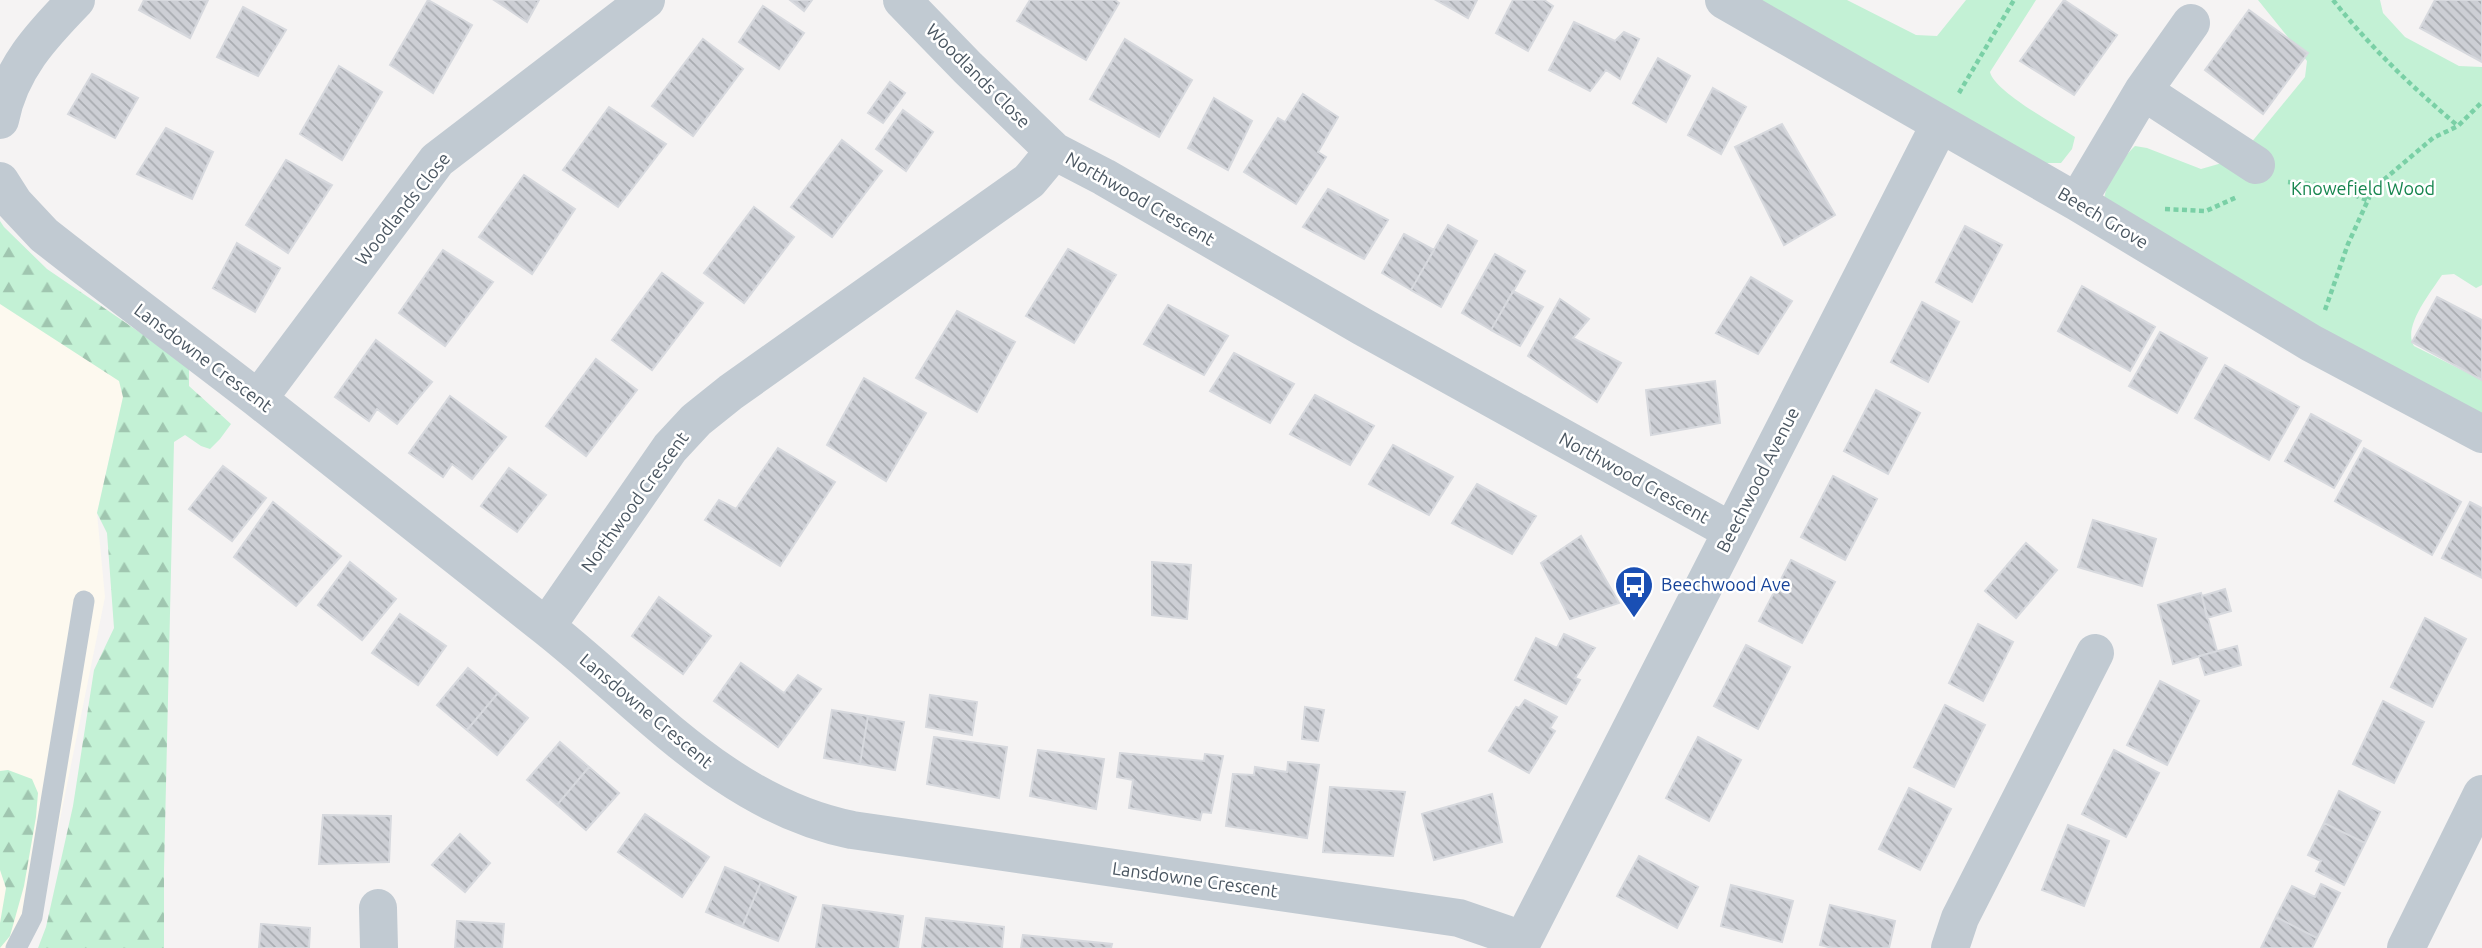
<svg xmlns="http://www.w3.org/2000/svg" width="2482" height="948" font-family="Ubuntu,sans-serif">
  <defs>
    <pattern id="forest-firs" width="22" height="20" patternUnits="userSpaceOnUse" patternTransform="scale(1.75)"><rect width="22" height="20" fill="#c3f1d5"/><path d="M5 1l3.5 6h-7zM16 11l3.5 6h-7z" fill="#a0c6b0"/></pattern>
    <pattern id="building-back-hatch" width="6" height="6" patternUnits="userSpaceOnUse" patternTransform="scale(1.75)"><rect width="6" height="6" fill="#cdcfd5"/><path d="M-1 5l2 2M0 0l6 6M5-1l2 2" fill="none" stroke="#a8abb0"/></pattern>
  </defs>
  <rect width="100%" height="100%" fill="#f5f3f3"/>
  <path fill="#fdf9ef" d="M0,301L120,381L123,397L97,513L105,597L39,923L27,948H0Z"/>
  <path fill="url(#forest-firs)" d="M0,221L4,227L47,269L189,366V386L231,424L220,439L210,449L201,446L185,435L174,442L164,870V948H38L46,927L73,806L94,670L114,628L107,533L97,513L123,397L119,381L0,304Z
    M8,770L32,779L38,793L36,817L24,886L10,936L0,948V923L6,888L0,870V771Z"/>
  <path fill="#c3f1d5" d="M1743,0H1847L1916,35L1937,36L1966,0H2036L1990,72C1994,91 2056,125 2075,137L2072,149L2061,163H2045Z
    M2258,0H2380L2383,13L2405,37L2459,66L2482,67V285L2476,288L2454,274L2442,275C2431,292 2402,327 2414,346L2482,380V422L2104,201C2106,180 2120,161 2135,146L2147,148L2201,169L2222,163L2250,144L2305,77L2307,61Z"/>
  <path fill="url(#building-back-hatch)" stroke="#d7d9de" stroke-width="2" d="M144,0H208L190,38L139,10Z
    M428,0L472,25L433,93L390,65Z
    M494,0H539L527,22Z
    M790,0H812L804,11Z
    M1030,0H1115L1119,3L1086,60L1017,21Z
    M1436,0H1477L1468,18Z
    M1513,0H1544L1553,6L1528,51L1496,33Z
    M2064,0L2117,35L2074,95L2020,61Z
    M2435,0H2482V62L2420,28Z
    M763,6L804,33L779,69L739,42Z
    M243,7L286,30L258,76L217,57Z
    M2249,10L2308,53L2263,114L2205,70Z
    M1574,22L1615,41L1624,32L1639,39L1620,79L1606,70L1590,91L1549,70Z
    M703,39L743,69L693,136L652,106Z
    M1125,39L1192,80L1159,137L1090,99Z
    M1658,58L1690,76L1666,122L1633,103Z
    M339,66L382,92L342,160L300,134Z
    M92,74L138,98L115,138L68,114Z
    M890,82L905,93L883,123L868,113Z
    M1713,88L1746,107L1721,154L1688,135Z
    M1303,94L1338,117L1318,152L1326,157L1296,204L1244,172L1278,118L1285,122Z
    M1214,98L1252,121L1228,170L1188,148Z
    M609,107L666,144L618,207L563,170Z
    M903,110L933,132L906,171L876,149Z
    M1782,124L1835,215L1784,245L1735,147Z
    M166,128L213,152L192,199L137,174Z
    M842,140L882,171L832,237L791,207Z
    M286,160L332,185L288,253L246,225Z
    M524,175L575,209L532,274L479,237Z
    M1328,189L1388,220L1364,259L1303,227Z
    M754,207L794,237L744,303L704,273Z
    M1448,225L1477,241L1441,307L1411,290Z
    M1965,226L2002,245L1972,302L1936,282Z
    M1404,234L1434,250L1411,290L1382,273Z
    M237,243L280,268L255,312L213,288Z
    M1068,249L1116,275L1074,343L1026,316Z
    M443,250L493,282L445,346L399,313Z
    M1495,254L1525,271L1491,330L1462,313Z
    M662,273L703,303L652,370L612,340Z
    M1751,277L1792,301L1758,354L1716,333Z
    M2082,286L2155,327L2130,371L2058,331Z
    M1513,291L1543,307L1520,346L1491,330Z
    M2437,297L2482,320V380L2412,342Z
    M1560,299L1589,319L1573,338L1621,363L1597,402L1528,356Z
    M1922,302L1959,322L1928,382L1891,362Z
    M1168,305L1228,336L1204,375L1144,344Z
    M957,311L1015,342L977,412L916,378Z
    M2160,332L2207,358L2177,413L2129,386Z
    M376,340L432,382L397,424L377,409L369,421L335,397Z
    M1234,353L1294,384L1270,423L1210,391Z
    M596,359L637,390L586,456L546,426Z
    M2225,365L2299,407L2269,460L2195,418Z
    M864,378L926,413L886,481L827,445Z
    M1715,381L1720,423L1651,435L1646,390Z
    M1876,390L1920,413L1888,474L1844,451Z
    M1315,395L1374,426L1350,465L1290,434Z
    M450,396L506,437L472,479L452,464L443,477L409,453Z
    M2311,414L2361,441L2334,488L2285,461Z
    M1393,445L1453,477L1429,515L1369,484Z
    M778,448L835,482L780,566L705,520L719,500L736,509Z
    M2364,448L2461,502L2432,555L2335,501Z
    M223,466L266,498L232,541L189,509Z
    M509,468L546,495L517,532L481,506Z
    M1833,476L1877,499L1845,560L1801,537Z
    M1477,484L1536,516L1512,554L1452,523Z
    M273,502L341,556L296,606L234,557Z
    M2470,502L2482,508V578L2442,558Z
    M2093,520L2156,539L2142,586L2078,567Z
    M1581,536L1619,603L1570,619L1541,563Z
    M2026,543L2057,570L2016,618L1985,591Z
    M1791,560L1835,582L1802,643L1759,621Z
    M350,562L396,599L362,640L318,605Z
    M1152,562L1191,565L1187,619L1152,615Z
    M2225,589L2231,611L2207,618L2202,596Z
    M2201,593L2217,651L2173,664L2158,605Z
    M659,597L711,636L683,674L632,636Z
    M400,614L446,646L418,685L372,653Z
    M2425,618L2466,639L2432,707L2391,687Z
    M1978,624L2013,642L1983,701L1949,683Z
    M1564,634L1595,648L1575,678L1580,680L1566,704L1515,680L1536,638L1557,648Z
    M1746,645L1790,667L1758,729L1714,706Z
    M2237,646L2241,665L2205,675L2199,656Z
    M741,663L784,693L798,675L821,689L778,747L714,701Z
    M468,668L498,693L467,730L437,705Z
    M2160,681L2199,701L2167,765L2127,745Z
    M498,693L528,718L497,755L467,730Z
    M930,695L977,702L972,735L926,727Z
    M1525,700L1557,717L1550,728L1555,731L1529,773L1489,751L1516,707L1519,708Z
    M2383,701L2424,722L2394,783L2353,764Z
    M1945,705L1985,725L1954,787L1914,767Z
    M1305,707L1324,710L1318,741L1302,739Z
    M832,710L868,716L860,764L824,758Z
    M868,716L904,722L895,770L860,764Z
    M934,737L1007,747L999,798L927,784Z
    M1698,737L1741,760L1709,821L1666,798Z
    M560,742L589,767L557,805L527,780Z
    M1038,750L1104,759L1096,809L1030,796Z
    M2114,750L2159,773L2126,837L2082,814Z
    M1120,753L1204,761L1205,754L1223,756L1211,813L1202,812L1200,820L1129,808L1133,780L1117,777Z
    M1288,762L1319,765L1307,838L1226,826L1233,774L1254,775L1255,767L1287,772Z
    M589,767L619,793L586,830L557,805Z
    M1330,787L1405,792L1393,856L1323,852Z
    M1909,788L1951,809L1920,870L1879,849Z
    M2339,791L2380,812L2365,843L2324,823Z
    M1492,794L1502,842L1434,860L1422,814Z
    M645,814L709,857L682,897L618,852Z
    M323,815L391,816L389,862L319,864Z
    M2324,823L2365,843L2344,885L2316,871L2321,861L2308,855Z
    M2068,825L2109,841L2084,906L2042,890Z
    M460,834L490,863L465,892L432,865Z
    M1639,856L1698,887L1677,928L1617,896Z
    M725,867L761,882L742,927L706,912Z
    M761,882L796,897L778,941L742,927Z
    M2321,884L2340,893L2317,938L2276,917L2292,886L2315,897Z
    M1731,885L1793,901L1782,942L1721,926Z
    M823,905L903,916L898,948H816Z
    M1830,905L1895,921L1889,948H1833L1820,945Z
    M2276,917L2317,938L2312,948H2261Z
    M926,918L1004,927L1002,948H922Z
    M457,921L504,924L502,948H455Z
    M261,924L310,928L309,948H259Z
    M1023,935L1112,944L1111,948H1021Z"/>
  <g fill="none" stroke-linecap="round" stroke-linejoin="round">
    <path stroke="#7ad0a6" stroke-width="4.5" stroke-dasharray="5 3.5" stroke-linecap="butt" d="M2333,0C2372,49 2411,86 2458,126
      M1959,93L2014,0
      M2288,182L2330,186L2367,200
      M2165,209L2206,211L2237,197
      M2325,310L2348,244L2373,189L2433,138L2458,126L2482,102"/>
    <path stroke="#c1cad2" stroke-width="21" d="M16,948L32,917L84,601"/>
    <path stroke="#c1cad2" stroke-width="38" d="M902,0L968,68L1054,151
      M1724,0L2077,202L2311,343L2482,434
      M2143,91L2256,165
      M0,120C10,69 41,36 76,0
      M0,181L14,203L44,235C115,291 187,344 258,399C352,473 445,548 540,622C640,699 723,804 852,830L1459,918L1523,940
      M2077,202L2143,91L2191,23
      M258,399L437,160L646,0
      M546,627L670,448L696,420L731,392L1029,181L1054,151L1104,177L1363,327L1731,531
      M378,908L379,948
      M1519,948L1940,124
      M1950,948L1960,918L2095,653
      M2406,948L2482,794"/>
  </g>
  <defs>
    <symbol id="bus-pin" viewBox="-11 -11 22 30"><path d="M0 17L-7.5 6A9.5 9.5 0 1 1 7.5 6Z" fill="#1a4fb4" stroke="#fff"/><path d="M-5-6H5V4H4V6H2V4H-2V6H-4V4H-5ZM-3.5-4V0h7V-4ZM-3.5 1.2v1.5H-2V1.2ZM2 1.2v1.5H3.5V1.2Z" fill="#fff"/></symbol>
  </defs>
  <g fill-rule="evenodd">
    <use href="#bus-pin" x="1612" y="563" width="44" height="60"/>
  </g>
  <g text-anchor="middle" stroke-width="5" stroke-linejoin="round" paint-order="stroke">
    <g font-size="18" fill="#4a5661" stroke="#fff">
      <text transform="translate(978 76) rotate(45)" y="6">Woodlands Close</text>
      <text transform="translate(1140 199) rotate(30)" y="6">Northwood Crescent</text>
      <text transform="translate(403 209) rotate(-51)" y="6">Woodlands Close</text>
      <text transform="translate(2103 218) rotate(31)" y="6">Beech Grove</text>
      <text transform="translate(203 358) rotate(37)" y="6">Lansdowne Crescent</text>
      <text transform="translate(1634 478) rotate(29)" y="6">Northwood Crescent</text>
      <text transform="translate(1758 480) rotate(-63)" y="6">Beechwood Avenue</text>
      <text transform="translate(635 502) rotate(-54)" y="6">Northwood Crescent</text>
      <text transform="translate(646 711) rotate(40)" y="6">Lansdowne Crescent</text>
      <text transform="translate(1195 880) rotate(8)" y="6">Lansdowne Crescent</text>
    </g>
    <g font-size="18" fill="#17864f" stroke="#fff">
      <text x="2363" y="195">Knowefield Wood</text>
    </g>
    <g font-size="18" fill="#164399" stroke="#fff" text-anchor="start">
      <text x="1661" y="591">Beechwood Ave</text>
    </g>
  </g>
</svg>
